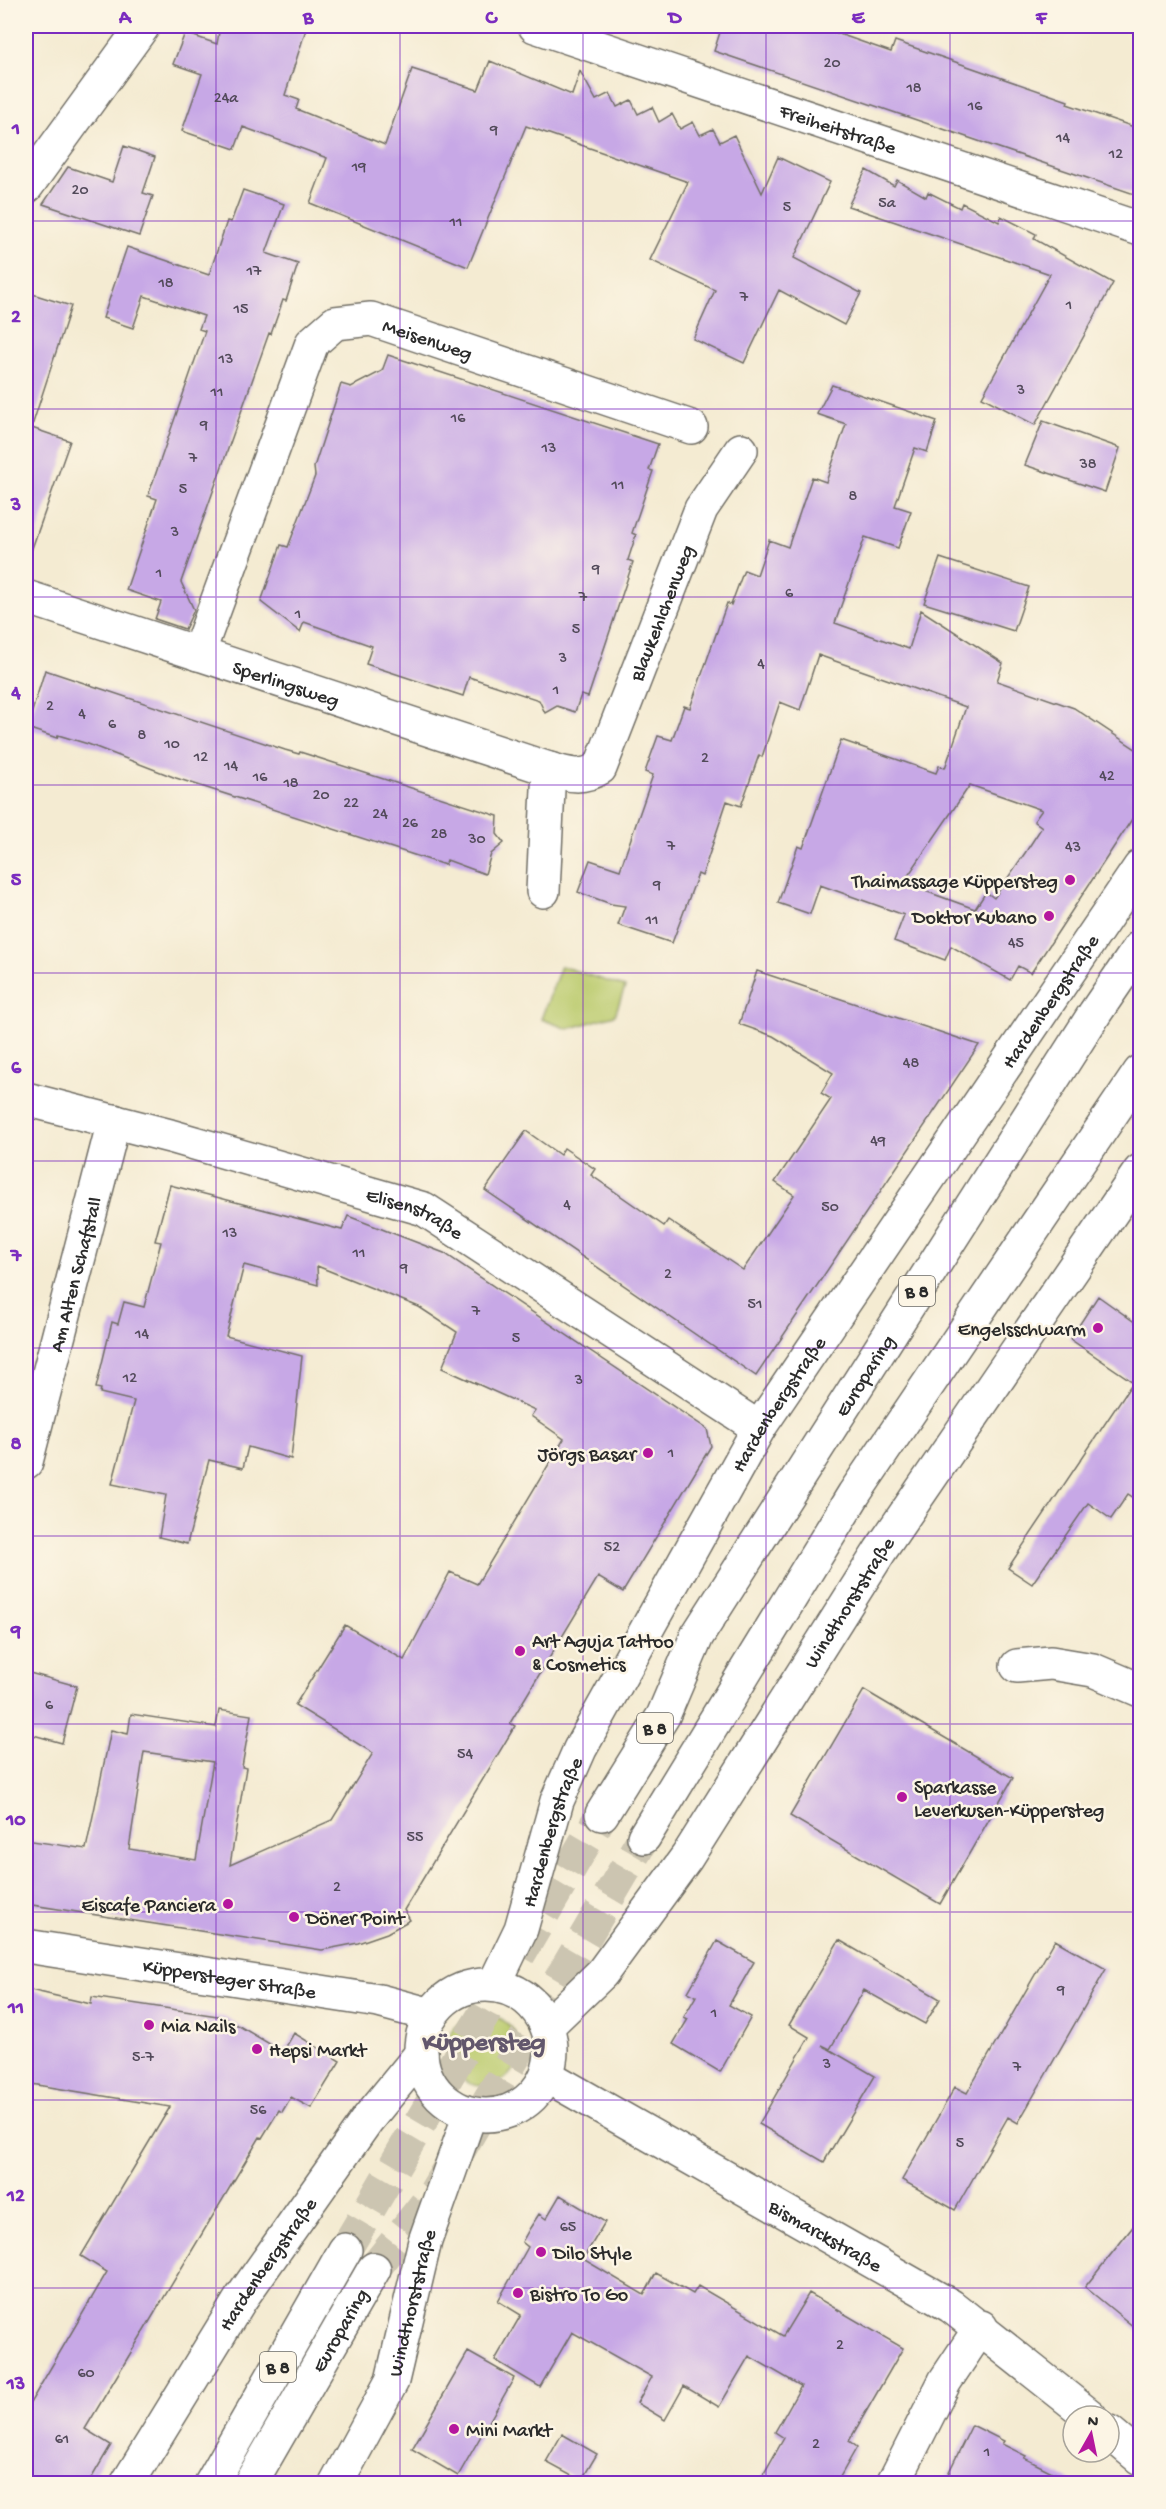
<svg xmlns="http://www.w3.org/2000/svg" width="1166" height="2509" font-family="'Gochi Hand',sans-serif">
  <rect width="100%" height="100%" fill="#fcf5e5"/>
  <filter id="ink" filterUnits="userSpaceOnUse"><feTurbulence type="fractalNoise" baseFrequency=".0167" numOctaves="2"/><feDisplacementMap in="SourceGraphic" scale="12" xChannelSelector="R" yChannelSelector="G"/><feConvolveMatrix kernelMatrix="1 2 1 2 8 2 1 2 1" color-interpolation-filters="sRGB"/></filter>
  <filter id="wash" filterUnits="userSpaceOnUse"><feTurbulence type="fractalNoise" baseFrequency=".008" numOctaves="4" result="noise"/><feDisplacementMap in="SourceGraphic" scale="24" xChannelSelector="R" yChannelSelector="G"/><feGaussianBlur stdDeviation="1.35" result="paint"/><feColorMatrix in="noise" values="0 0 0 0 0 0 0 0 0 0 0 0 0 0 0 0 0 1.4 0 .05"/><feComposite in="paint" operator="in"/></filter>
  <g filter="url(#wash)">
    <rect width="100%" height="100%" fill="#f4ebd2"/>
    <path fill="#baca6c" stroke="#727a4c" stroke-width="1.5" d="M561,966L625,987L615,1015L568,1029L541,1019Z
      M447 2050a36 36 0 1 1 72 0a36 36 0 1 1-72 0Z"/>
    <g id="blocks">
      <path fill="#c7a8e6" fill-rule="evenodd" d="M220,26H307L285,95L299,100L296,109L385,145L412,69L478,90L490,61L572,95L580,71L596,100L610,93L617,107L631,100L638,114L652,107L659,122L672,114L680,129L693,122L700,135L713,129L720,142L734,135L762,193L778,157L830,182L794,258L861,293L844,325L779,290L744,363L693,339L715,290L650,260L688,182L526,126L468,267L310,203L327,158L243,127L235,149L182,131L202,74L173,64L185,33L217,44Z
        M722,26H798L817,32L819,27L891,52L895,41L1068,101L1067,104L1140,129V196L714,51Z
        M124,146L155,157L143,193L153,196L139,236L43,204L68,167L112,182Z
        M866,170L894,186L897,180L926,197L928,192L960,208L962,203L999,222L1001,216L1036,234L1034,239L1113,283L1035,425L982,397L1050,274L848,206Z
        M243,190L284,204L266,253L298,264L286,301L283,300L271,334L269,333L181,582L194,610L185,629L155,619L161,602L126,590L157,499L148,496L205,331L199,329L204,316L144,296L133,328L103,318L127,247L209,275L227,221L231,222Z
        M26,292L71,306L32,426L26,425Z
        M388,355L658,444L649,470L653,471L632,533L636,535L628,560L633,562L588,697L581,695L575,712L557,706L545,713L539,700L469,677L463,696L366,664L372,646L304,622L300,632L261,602L281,545L288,547L315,476L314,467L341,384L351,387L382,371Z
        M832,385L937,421L927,452L915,448L895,506L911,511L898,548L865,537L835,623L909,649L921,610L1003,663L997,681L1074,708L1140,752V807L1031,973L1018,966L1010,980L951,946L945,960L894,941L904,915L820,885L810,914L778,903L798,846L803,848L841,740L936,773L939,766L945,768L966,707L818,655L800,710L780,702L762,757L759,755L741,806L727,801L702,876L698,874L672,943L618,925L625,906L611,904L578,892L590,860L620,870L653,775L645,772L658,736L672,740L684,706L690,708L727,603L731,605L744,570L757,575L769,540L788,547L812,477L826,482L846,424L817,414ZM970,785L1042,810L1034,821L1042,827L1025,853L994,898L986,892L975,909L903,883Z
        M1043,421L1120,448L1105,492L1025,465Z
        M26,426L70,441L30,554L26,553Z
        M940,558L1029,587L1014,631L924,603Z
        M45,670L285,750L299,754L300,752L498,816L497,834L504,843L491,854L485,874L447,860L445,865L176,778L88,744L58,735L57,738L27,728Z
        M757,971L979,1045L756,1376L485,1190L526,1131L560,1155L564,1148L595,1169L591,1175L664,1226L668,1220L743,1270L794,1195L775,1182L831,1099L821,1093L833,1073L773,1036L739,1024Z
        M170,1185L342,1230L348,1216L444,1253L707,1429L711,1446L623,1592L598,1577L510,1723L515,1726L404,1910L410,1920L387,1933L358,1943L322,1950L26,1904V1840L86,1849L111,1730L128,1734L131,1714L216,1727L219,1710L251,1715L242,1767L246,1768L230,1865L332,1820L373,1753L295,1705L345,1625L404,1660L450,1572L477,1584L564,1439L531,1416L535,1410L442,1368L457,1332L419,1307L317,1266L318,1285L244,1265L226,1336L302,1356L291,1459L248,1447L243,1468L209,1460L187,1544L159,1537L166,1495L112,1484L134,1401L100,1393L101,1389L96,1388L112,1322L118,1324L124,1302L144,1307L161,1242L155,1241ZM144,1752L213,1762L196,1860L129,1849Z
        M1098,1296L1140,1326V1502L1128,1494L1111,1519L1088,1503L1032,1584L1008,1568L1133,1382L1070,1339Z
        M26,1672L77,1686L62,1743L26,1733Z
        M864,1690L1013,1778L940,1904L790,1816Z
        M839,1940L940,1999L925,2024L864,1990L830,2049L822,2045L875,2076L824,2162L759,2124L809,2037L789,2025Z
        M1055,1940L1106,1969L1018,2123L1008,2117L955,2210L902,2180L955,2087L967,2093Z
        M717,1941L754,1962L729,2005L751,2017L720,2072L673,2044L688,2019L684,2017L696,1996L688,1992Z
        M26,1989L91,2004L92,1997L224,2017L283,2052L294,2033L340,2061L311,2108L291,2097L282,2112L279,2110L262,2138L260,2137L130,2354L85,2429L111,2445L88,2484H26V2410L107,2272L81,2256L170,2107L26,2083Z
        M560,2195L605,2222L583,2259L644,2295L656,2273L693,2294L698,2286L783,2336L809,2293L903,2348L849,2441L857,2447L836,2484H758L784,2438L775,2432L801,2386L749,2356L719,2407L684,2386L665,2420L637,2403L652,2377L572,2332L540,2387L495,2360L521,2315L498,2301L528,2247L522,2242L530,2228L539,2214L546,2219Z
        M1140,2218V2332L1085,2287Z
        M468,2352L514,2378L458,2476L412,2449Z
        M972,2425L1004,2441L1002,2444L1026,2456L1024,2458L1076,2484H943Z
        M562,2434L597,2454L581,2481L546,2462Z"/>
    </g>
  </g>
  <g filter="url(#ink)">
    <use href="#blocks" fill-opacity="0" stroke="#716e65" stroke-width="1.5"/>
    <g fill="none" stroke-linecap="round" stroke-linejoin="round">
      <path stroke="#ccc5b1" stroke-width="33" stroke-dasharray="33 16" stroke-linecap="butt" d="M345,2250L602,1814
        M374,2269L433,2195L644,1837"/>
      <defs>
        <g id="street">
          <path id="s1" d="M535,26L1140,229"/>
          <path d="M26,187L143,26"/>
          <path id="s2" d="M26,597L549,769L543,891"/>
          <path id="s3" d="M198,654L312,343L335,323L371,319L691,427"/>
          <path id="s4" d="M549,769C569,775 582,779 600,768L701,509L741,450"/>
          <path id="s5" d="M26,1099L170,1136L424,1209L759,1428"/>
          <path id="s6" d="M26,1462L114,1121"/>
          <path d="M1017,1666L1051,1663L1093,1670L1140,1690"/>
          <path d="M893,2484L945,2381L981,2327"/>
        </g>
        <g id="secondary">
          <path id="s7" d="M26,1946L379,2001L431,2015"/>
          <circle cx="486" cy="2050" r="65"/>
          <path id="s8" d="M494,1985L521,1929L557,1801L580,1749L759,1428L1140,867"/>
          <path id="s9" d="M547,2026L602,1973L687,1857L880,1551L1140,1171"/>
          <path id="s10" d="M547,2076L951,2306L1090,2416"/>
          <path d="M1109,2432L1140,2458"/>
          <path id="s11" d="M127,2484L240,2300L367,2120L421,2054"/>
          <path id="s12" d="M336,2484L392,2381L425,2241L470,2114"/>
        </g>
        <g id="highway">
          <path id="s13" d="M602,1814L663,1716L697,1636L1095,1013L1140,947"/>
          <path d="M644,1837L854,1494L1140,1072"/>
          <path d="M211,2484L345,2250"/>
          <path id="s14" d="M250,2484L374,2269"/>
        </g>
      </defs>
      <use href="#street" stroke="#716e65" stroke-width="36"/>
      <use href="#secondary" stroke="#716e65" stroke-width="36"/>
      <use href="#highway" stroke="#716e65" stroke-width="36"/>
      <use href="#street" stroke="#fff" stroke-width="33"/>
      <use href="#secondary" stroke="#fff" stroke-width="33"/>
      <use href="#highway" stroke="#fff" stroke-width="33"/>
    </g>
  </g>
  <path fill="none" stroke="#7b2cbf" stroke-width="1.5" stroke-opacity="0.55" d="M216,26V2484M400,26V2484M583,26V2484M766,26V2484M950,26V2484M26,221H1140M26,409H1140M26,597H1140M26,785H1140M26,973H1140M26,1161H1140M26,1348H1140M26,1536H1140M26,1724H1140M26,1912H1140M26,2100H1140M26,2288H1140"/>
  <g fill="#b5179e" stroke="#fcf5e5" stroke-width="2">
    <circle cx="1070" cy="880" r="6"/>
    <circle cx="1049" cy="916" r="6"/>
    <circle cx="1098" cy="1328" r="6"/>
    <circle cx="648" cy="1453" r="6"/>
    <circle cx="520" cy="1651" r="6"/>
    <circle cx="902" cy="1797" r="6"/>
    <circle cx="228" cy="1904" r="6"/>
    <circle cx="294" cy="1917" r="6"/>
    <circle cx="149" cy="2025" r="6"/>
    <circle cx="257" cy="2049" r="6"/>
    <circle cx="541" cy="2252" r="6"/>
    <circle cx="518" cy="2293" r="6"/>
    <circle cx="454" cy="2429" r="6"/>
  </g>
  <g text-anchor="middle" stroke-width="5" stroke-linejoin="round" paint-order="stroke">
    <g font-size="16" fill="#524a5a">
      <text x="832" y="67">20</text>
      <text x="914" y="92">18</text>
      <text x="226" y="102">24a</text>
      <text x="975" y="110">16</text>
      <text x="494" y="134">9</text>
      <text x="1063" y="142">14</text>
      <text x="1116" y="158">12</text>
      <text x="359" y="171">19</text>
      <text x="80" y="194">20</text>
      <text x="887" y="207">5a</text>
      <text x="787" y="211">5</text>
      <text x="456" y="226">11</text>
      <text x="254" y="275">17</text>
      <text x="166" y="287">18</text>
      <text x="744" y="301">7</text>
      <text x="1069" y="309">1</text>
      <text x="241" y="313">15</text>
      <text x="226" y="363">13</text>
      <text x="1021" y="394">3</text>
      <text x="217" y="396">11</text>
      <text x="458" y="422">16</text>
      <text x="204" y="429">9</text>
      <text x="549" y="452">13</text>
      <text x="193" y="462">7</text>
      <text x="1088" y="468">38</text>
      <text x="618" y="489">11</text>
      <text x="183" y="493">5</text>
      <text x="853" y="500">8</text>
      <text x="175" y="536">3</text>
      <text x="596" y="573">9</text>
      <text x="159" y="577">1</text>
      <text x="789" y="597">6</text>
      <text x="583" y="601">7</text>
      <text x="298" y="618">1</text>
      <text x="576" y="633">5</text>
      <text x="563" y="662">3</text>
      <text x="761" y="668">4</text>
      <text x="556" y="694">1</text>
      <text x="50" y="710">2</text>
      <text x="82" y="718">4</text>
      <text x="112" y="728">6</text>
      <text x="142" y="739">8</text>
      <text x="172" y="748">10</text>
      <text x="201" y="761">12</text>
      <text x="705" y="762">2</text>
      <text x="231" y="770">14</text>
      <text x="1107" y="780">42</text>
      <text x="260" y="781">16</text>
      <text x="291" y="787">18</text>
      <text x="321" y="799">20</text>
      <text x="351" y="807">22</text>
      <text x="380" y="818">24</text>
      <text x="410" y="827">26</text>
      <text x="439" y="838">28</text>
      <text x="477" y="843">30</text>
      <text x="671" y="850">7</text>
      <text x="1073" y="851">43</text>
      <text x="657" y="889">9</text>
      <text x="652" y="924">11</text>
      <text x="1016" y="947">45</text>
      <text x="911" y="1067">48</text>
      <text x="878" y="1145">49</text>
      <text x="567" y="1209">4</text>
      <text x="830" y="1211">50</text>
      <text x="230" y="1237">13</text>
      <text x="359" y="1257">11</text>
      <text x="404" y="1272">9</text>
      <text x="668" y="1278">2</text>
      <text x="755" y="1308">51</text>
      <text x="476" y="1315">7</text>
      <text x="142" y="1338">14</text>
      <text x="516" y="1342">5</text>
      <text x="130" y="1382">12</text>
      <text x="579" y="1384">3</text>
      <text x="671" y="1457">1</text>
      <text x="612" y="1551">52</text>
      <text x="49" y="1709">6</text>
      <text x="465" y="1758">54</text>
      <text x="415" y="1841">55</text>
      <text x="337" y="1891">2</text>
      <text x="1061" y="1994">9</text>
      <text x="714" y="2017">1</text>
      <text x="143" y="2061">5-7</text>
      <text x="827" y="2068">3</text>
      <text x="1017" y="2071">7</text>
      <text x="258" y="2114">56</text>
      <text x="960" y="2147">5</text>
      <text x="568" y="2231">65</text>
      <text x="840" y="2349">2</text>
      <text x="86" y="2377">60</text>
      <text x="62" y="2443">61</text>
      <text x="816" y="2448">2</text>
      <text x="987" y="2456">1</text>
    </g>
    <g fill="#fcf5e5" stroke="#6a6863" stroke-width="1.5">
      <rect x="899" y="1276" width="36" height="30" rx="4.5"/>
      <rect x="637" y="1713" width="36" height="30" rx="4.5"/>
      <rect x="260" y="2352" width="36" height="30" rx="4.5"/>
    </g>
    <g font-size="18" font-weight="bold" fill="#2b2b2b">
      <text x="917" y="1297">B 8</text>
      <text x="655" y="1734">B 8</text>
      <text x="278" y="2373">B 8</text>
    </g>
    <g font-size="20" fill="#2b2b2b" stroke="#fcf5e5">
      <text dy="7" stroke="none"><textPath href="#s1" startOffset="320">Freiheitstraße</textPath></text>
      <text dy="7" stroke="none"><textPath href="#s3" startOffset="458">Meisenweg</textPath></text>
      <text dy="7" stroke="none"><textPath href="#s4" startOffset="220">Blaukehlchenweg</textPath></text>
      <text dy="7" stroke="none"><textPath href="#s2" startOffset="274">Sperlingsweg</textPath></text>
      <text dy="7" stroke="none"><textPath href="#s8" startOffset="1136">Hardenbergstraße</textPath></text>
      <text dy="7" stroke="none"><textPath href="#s5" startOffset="406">Elisenstraße</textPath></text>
      <text dy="7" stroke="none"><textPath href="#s6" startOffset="194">Am Alten Schafstall</textPath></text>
      <text dy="7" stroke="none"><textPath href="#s13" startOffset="512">Europaring</textPath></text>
      <text dy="7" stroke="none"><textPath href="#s8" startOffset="650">Hardenbergstraße</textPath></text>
      <text dy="7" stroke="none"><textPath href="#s9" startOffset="522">Windthorststraße</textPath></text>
      <text dy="7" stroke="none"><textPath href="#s8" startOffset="164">Hardenbergstraße</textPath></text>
      <text dy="7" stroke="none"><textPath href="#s7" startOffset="206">Küppersteger Straße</textPath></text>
      <text dy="7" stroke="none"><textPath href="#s10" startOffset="321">Bismarckstraße</textPath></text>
      <text dy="7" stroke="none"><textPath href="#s11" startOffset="261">Hardenbergstraße</textPath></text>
      <text dy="7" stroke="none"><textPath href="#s12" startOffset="198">Windthorststraße</textPath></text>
      <text dy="7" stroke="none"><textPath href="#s14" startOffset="178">Europaring</textPath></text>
    </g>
    <g font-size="20" fill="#2b2b2b" stroke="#fcf5e5" text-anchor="start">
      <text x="1058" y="887" text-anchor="end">Thaimassage Küppersteg</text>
      <text x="1037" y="923" text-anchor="end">Doktor Kubano</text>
      <text x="1086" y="1335" text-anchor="end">Engelsschwarm</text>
      <text x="636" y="1460" text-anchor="end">Jörgs Basar</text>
      <text x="532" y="1647">Art Aguja Tattoo<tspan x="532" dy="23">&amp; Cosmetics</tspan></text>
      <text x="914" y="1793">Sparkasse<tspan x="914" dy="23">Leverkusen-Küppersteg</tspan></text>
      <text x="216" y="1911" text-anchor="end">Eiscafe Panciera</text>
      <text x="306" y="1924">Döner Point</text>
      <text x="161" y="2032">Mia Nails</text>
      <text x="269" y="2056">Hepsi Markt</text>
      <text x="553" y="2259">Dilo Style</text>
      <text x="530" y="2300">Bistro To Go</text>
      <text x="466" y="2436">Mini Markt</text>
    </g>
    <g font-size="26" font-weight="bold" fill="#62576c" stroke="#fcf5e5">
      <text x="484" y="2049">Küppersteg</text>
    </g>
  </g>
  <rect width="1166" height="2509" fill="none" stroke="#fcf5e5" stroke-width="66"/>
  <g transform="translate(1091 2434) rotate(9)"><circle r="28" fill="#fcf5e5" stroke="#a8a49b" stroke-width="1.5"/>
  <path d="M0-4.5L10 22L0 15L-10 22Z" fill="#b5179e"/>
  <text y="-9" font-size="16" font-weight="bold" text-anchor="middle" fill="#2b2b2b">N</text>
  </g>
  <rect x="33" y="33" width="1100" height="2443" fill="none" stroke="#7b2cbf" stroke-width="2"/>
  <g font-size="20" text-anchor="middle" font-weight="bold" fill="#7b2cbf">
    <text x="125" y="23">A</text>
    <text x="308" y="23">B</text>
    <text x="491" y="23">C</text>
    <text x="675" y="23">D</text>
    <text x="858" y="23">E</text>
    <text x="1041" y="23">F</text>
    <text x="16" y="134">1</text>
    <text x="16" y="322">2</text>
    <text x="16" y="510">3</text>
    <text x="16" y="698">4</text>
    <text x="16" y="885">5</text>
    <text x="16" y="1073">6</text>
    <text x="16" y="1261">7</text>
    <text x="16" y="1449">8</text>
    <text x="16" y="1637">9</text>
    <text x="16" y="1825">10</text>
    <text x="16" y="2013">11</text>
    <text x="16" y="2201">12</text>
    <text x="16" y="2389">13</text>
  </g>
</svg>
